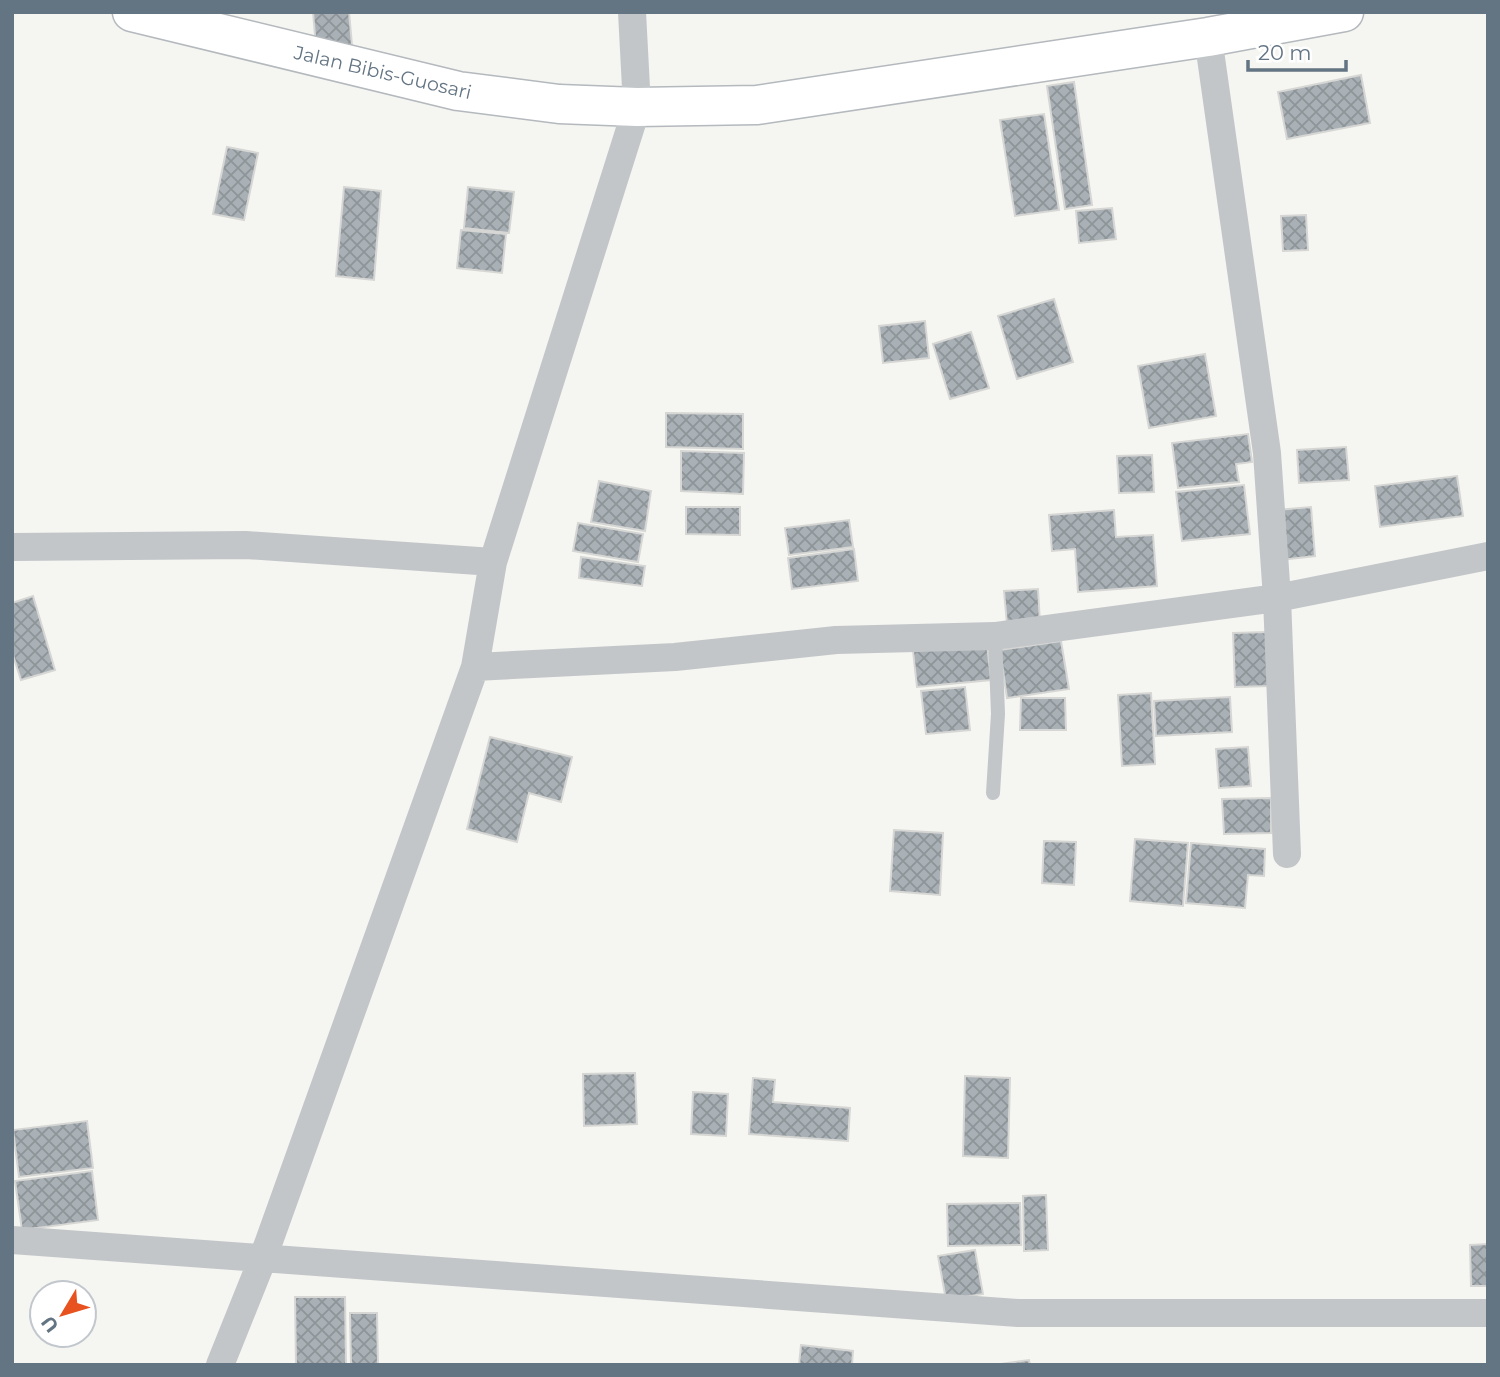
<svg xmlns="http://www.w3.org/2000/svg" width="1500" height="1377" font-family="Montserrat,sans-serif">
  <defs>
    <pattern id="building-cross-hatch" width="8" height="8" patternUnits="userSpaceOnUse" patternTransform="scale(1.75)"><rect width="8" height="8" fill="#a9b1b6"/><path d="M0 0l8 8M0 8l8-8" fill="none" stroke="#8d9599"/></pattern>
  </defs>
  <rect width="100%" height="100%" fill="#f5f5f1"/>
  <path fill="url(#building-cross-hatch)" stroke="#d6d6d4" stroke-width="2" d="M313,12H349L352,45L316,47Z
    M1361,75L1370,123L1287,139L1278,92Z
    M1074,82L1092,205L1065,209L1047,86Z
    M1044,114L1059,210L1015,216L1000,120Z
    M227,147L258,153L244,220L213,214Z
    M344,187L381,191L374,280L336,276Z
    M468,187L514,192L509,233L464,228Z
    M1112,208L1116,239L1079,243L1076,211Z
    M1306,215L1308,250L1283,251L1281,216Z
    M461,230L506,234L502,273L457,268Z
    M1054,299L1073,362L1017,379L998,316Z
    M925,321L929,358L883,363L879,326Z
    M971,332L989,388L950,399L933,344Z
    M1205,354L1216,416L1149,428L1138,366Z
    M666,413L743,414V449L666,447Z
    M1248,434L1252,462L1236,464L1239,482L1178,488L1172,443Z
    M1346,447L1349,480L1299,483L1297,450Z
    M681,451L744,453L743,494L681,491Z
    M1152,455L1154,492L1119,493L1117,456Z
    M1457,476L1463,516L1380,527L1375,486Z
    M599,481L651,491L645,531L591,522Z
    M1244,485L1250,534L1182,541L1176,492Z
    M686,507H740V535L686,534Z
    M1311,507L1315,556L1281,560L1277,510Z
    M1114,510L1116,537L1153,535L1157,586L1078,592L1075,549L1052,551L1049,515Z
    M849,520L853,547L789,555L785,528Z
    M578,523L643,534L638,562L573,551Z
    M854,549L858,581L792,589L788,558Z
    M581,557L645,566L642,586L579,578Z
    M1038,589L1040,623L1007,624L1004,591Z
    M33,596L55,670L21,680L12,652V603Z
    M1268,632L1270,686L1235,687L1233,633Z
    M1061,641L1069,689L1007,698L1000,650Z
    M987,644L991,680L917,687L913,651Z
    M965,687L970,730L926,734L921,691Z
    M1151,693L1155,764L1122,766L1118,695Z
    M1230,697L1232,732L1156,736L1154,701Z
    M1021,698H1065L1066,730H1020Z
    M490,737L572,757L561,802L529,793L517,842L467,829Z
    M1248,747L1251,786L1219,788L1216,749Z
    M1271,798V833L1224,834L1222,799Z
    M894,830L943,833L940,895L890,891Z
    M1135,839L1188,843L1183,906L1130,901Z
    M1044,841L1076,842L1074,885L1042,883Z
    M1191,843L1265,849L1264,876L1248,875L1245,908L1186,903Z
    M635,1073L637,1124L584,1126L583,1074Z
    M965,1076L1010,1078L1008,1158L963,1156Z
    M753,1078L775,1080L773,1102L850,1108L848,1141L749,1134Z
    M693,1092L728,1094L726,1136L691,1134Z
    M87,1121L93,1168L19,1177L13,1130Z
    M92,1171L98,1220L22,1230L15,1181Z
    M1046,1195L1048,1250L1024,1251L1023,1196Z
    M1020,1203L1021,1245L948,1246L947,1204Z
    M1488,1244V1286H1471L1470,1245Z
    M975,1250L983,1294L946,1300L938,1256Z
    M295,1297H345L346,1365H296Z
    M350,1313H377L378,1365H351Z
    M801,1345L853,1351L852,1365H799Z
    M1029,1360L1030,1365H994Z"/>
  <g fill="none" stroke-linecap="round" stroke-linejoin="round">
    <defs>
      <path id="secondary" d="M132,12L458,91L559,104L637,107L757,105L1208,37L1344,12"/>
    </defs>
    <use href="#secondary" stroke="#b4b9be" stroke-width="41"/>
    <path stroke="#c2c6c9" stroke-width="14" d="M993,793L998,714L995,636"/>
    <path stroke="#c2c6c9" stroke-width="28" d="M1208,37L1267,453L1277,598L1287,854
      M12,547L246,545L493,562
      M475,667L675,657L836,640L995,636L1277,598L1488,556
      M12,1240L1018,1313H1488
      M220,1365L263,1258L475,667L493,562L637,107L632,12"/>
    <use href="#secondary" stroke="#fff" stroke-width="38"/>
  </g>
  <g text-anchor="middle" stroke-width="7" stroke-linejoin="round" paint-order="stroke">
    <g font-size="19" fill="#637483" stroke="#fff">
      <text transform="translate(383 72) rotate(13)" y="7">Jalan Bibis-Guosari</text>
    </g>
  </g>
  <rect width="1500" height="1377" fill="none" stroke="#637483" stroke-width="28"/>
  <g transform="translate(63 1314) rotate(232)"><circle r="33" fill="#ffffff" stroke="#c1c7cd" stroke-width="2"/>
  <path d="M0-5L12 26L0 18L-12 26Z" fill="#e8521e"/>
  <text y="-10" font-size="19" font-weight="bold" text-anchor="middle" fill="#637483">U</text>
  </g>
  <path d="M1248 60v10h98v-10" fill="none" stroke="#637483" stroke-width="3.5"/>
  <text x="1258" y="60" font-size="21" fill="#637483" stroke="#ffffff" stroke-width="5" paint-order="stroke">20 m</text>
</svg>
